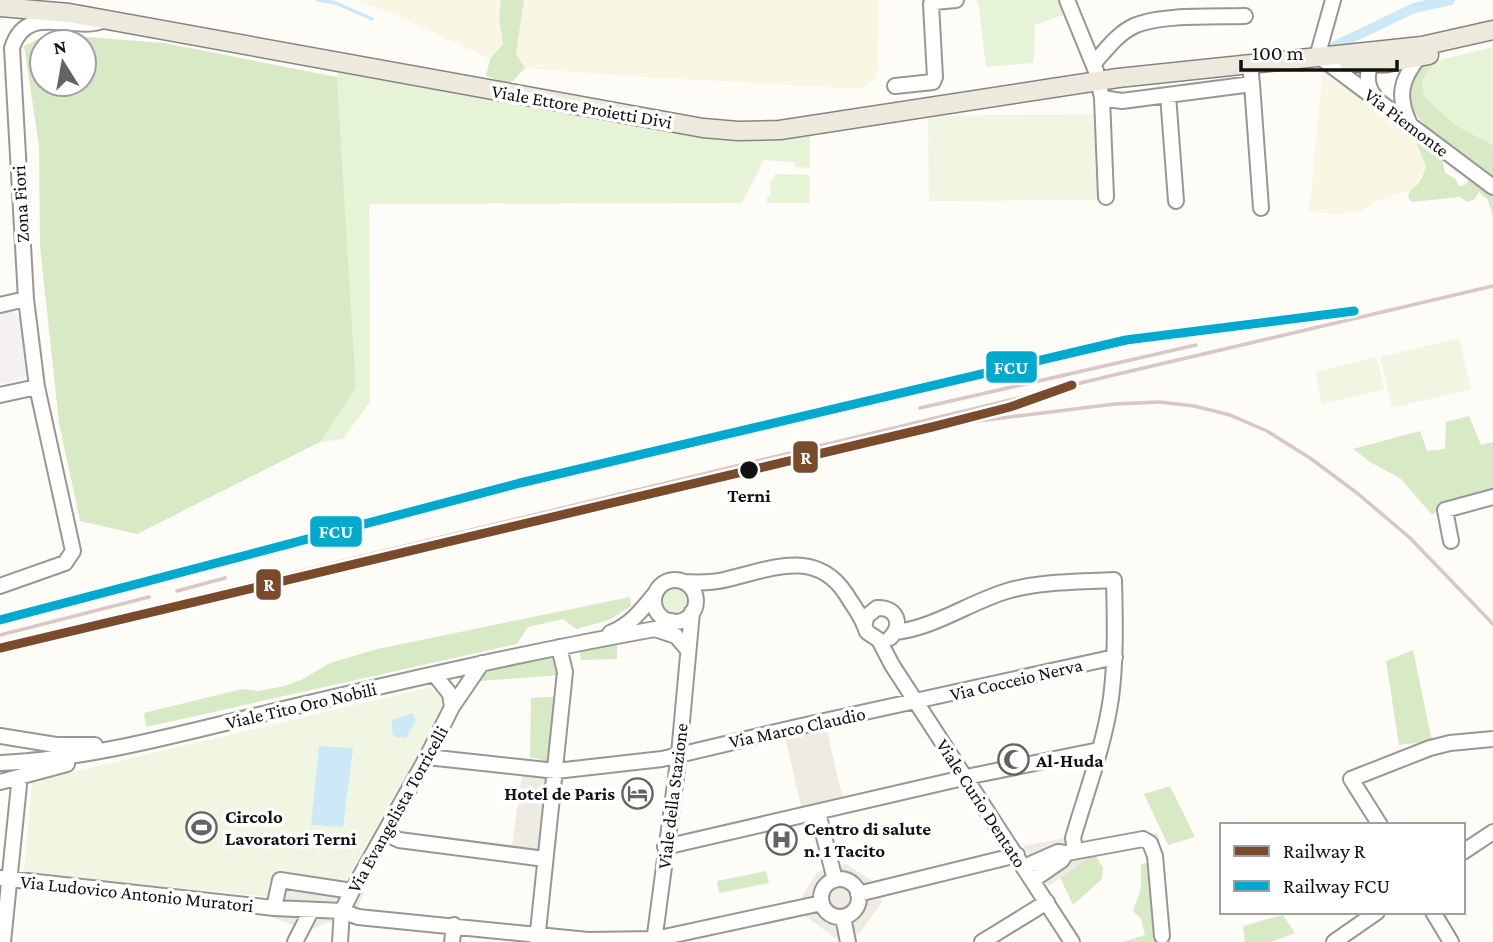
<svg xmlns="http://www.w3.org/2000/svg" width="1493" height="942" font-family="'Crimson Pro',serif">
  <rect width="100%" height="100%" fill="#fdfcf7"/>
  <path fill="#f5f0f3" d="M10,311L21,316L26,379L0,384V313Z"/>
  <path fill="#f9f7e4" d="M356,0H501L499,18L503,44L490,59L398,16Z
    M524,0H879L877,77L862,89L626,76L525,68L516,54Z
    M1323,69L1360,95L1415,139L1426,166L1415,188L1374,202L1363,210L1340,214L1309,212Z"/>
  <path fill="#e7f3d7" d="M976,0H1058L1063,15L1035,25L1034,63L986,67L979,7Z
    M1493,47V145L1455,125L1424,96L1422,79L1436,61Z
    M339,70L418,86L730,139L810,136V168L796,167L795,162L764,160L742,203L369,204L370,402L343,439L320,442L356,388L337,77Z
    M775,174L810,175L809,203H767V197L771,196L770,181L773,180Z
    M662 601a14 14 0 1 1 28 0a14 14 0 1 1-28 0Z"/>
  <path fill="#d8eac5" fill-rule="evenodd" d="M501,0H524L516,54L525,68L510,84L486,76L490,59L503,44L499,18Z
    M49,34L164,43L337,77L356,388L320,442L137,534L80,521L59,423L40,246L39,146L24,46ZM42,42H84V84H42Z
    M1436,61L1422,79L1424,96L1455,125L1493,145V217L1488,200L1479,192L1474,200L1467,202L1460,197L1412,202L1408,198L1410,190C1420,186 1423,175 1426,166L1415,139L1442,158L1445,173L1456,179L1458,186L1465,185L1469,180L1486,188L1482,169C1459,152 1401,119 1408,85C1412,70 1422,65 1436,61Z
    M1469,416L1481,445L1493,442V492L1450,502L1432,515L1401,479L1370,462L1353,449L1420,431L1427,451L1445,449L1446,422Z
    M630,597L631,606L609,620L576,629L563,619L528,627L517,644L146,727L144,713L242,689L258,691L285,686L301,680L330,663L377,649Z
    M617,642V659L581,660L579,648Z
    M1413,650L1432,741L1399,745L1386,661Z
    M553,655L560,675L480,681L483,667Z
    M562,696L558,764L530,757L531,698Z
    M1170,786L1195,837L1168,845L1144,794Z
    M1093,852L1103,867L1102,879L1073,905L1057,871Z
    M1150,863L1159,942H1122L1145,935L1141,919L1133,911L1141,888V864Z
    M766,871L769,883L719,893L717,881Z
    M1283,915L1295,933L1271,942H1245L1243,926Z"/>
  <path fill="#f0f6e1" d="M1098,114L1101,200L929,201L928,116Z
    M1459,338L1471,389L1392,408L1380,357Z
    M1377,357L1384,389L1322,404L1315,372Z
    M430,687L443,698V711L344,883L275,873L271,897L24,873L32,782Z"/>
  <path fill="#edebe2" d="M826,727L843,799L802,810L785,737Z
    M524,761L566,766L552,867L510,860Z
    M1158,833L1160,845L1100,850L1049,886L1023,846L1069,837L1081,845Z
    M846,864L877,884L882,902L860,933L838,940L805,916L801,898L817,872Z
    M274,873L344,883L364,892L350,925L328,922L308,931L267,915Z"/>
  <path fill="#cde8f7" d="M413,713L416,721L406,738L394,737L392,732V720Z
    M319,746L353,748L343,827L311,825Z"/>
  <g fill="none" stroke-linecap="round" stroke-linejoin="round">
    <path stroke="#cde8f7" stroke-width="3.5" d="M318,0L336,3L372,19"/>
    <path stroke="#cde8f7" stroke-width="10" d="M1335,46L1414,8L1450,0"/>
    <defs>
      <path id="minor" d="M1067,0L1096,71L1102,98L1122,101L1252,84L1250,65
        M1333,0L1319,50L1321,58L1493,187
        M1094,63C1106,50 1117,34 1134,26C1160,14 1216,17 1245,16
        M1252,84L1261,208
        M895,86L933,82L935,77L931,4L934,2L956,0
        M1168,95L1176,201
        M1375,97C1365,85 1365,67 1378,57
        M1102,98L1106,197
        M1409,122C1397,96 1401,80 1418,58
        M0,305L26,299
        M0,395L37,387
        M1451,541L1445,510L1493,497
        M654 601a21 21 0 1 1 42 0a21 21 0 1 1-42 0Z
        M684,582C699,583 713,583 728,579C771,569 816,548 846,594C855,609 861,614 867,632L879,640L892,665L1072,942
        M0,586L65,563L73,551L37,387L26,299L12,48C27,1 73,34 105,20
        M865,622L867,616L877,608C896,607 904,624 890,638
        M655,629L676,636L688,650
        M896,632C936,627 968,603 1007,591C1041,581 1079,582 1114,580C1115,620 1116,659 1111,698C1104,746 1086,793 1073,838L1075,850
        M610,633C630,625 641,611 654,595
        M452,707L482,663
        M0,736L56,745H95
        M427,757L556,771L662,759L797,727L1115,657
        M0,763C92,759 182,733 271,712C398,682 526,652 655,629L672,621
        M0,782L67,764
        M818,813L835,880
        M1380,825L1351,779L1430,748L1450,743L1493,739
        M385,833L399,840L545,859
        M665,847L976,775L1099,750
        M1463,852L1493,832
        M1067,853L1143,839L1150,843L1155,856L1162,936
        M1024,867L1058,852L1066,853L1062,860L1033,880
        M0,878L274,908
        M821 898a19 19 0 1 1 38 0a19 19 0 1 1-38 0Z
        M352,891L280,880L274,908L342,911L358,917L588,940L655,939L822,903
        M858,894L1017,855
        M1433,912L1451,942
        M843,917L848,942
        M537,941L565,672L559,647
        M3,942L19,785
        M295,942L311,911
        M340,942L342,911L352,891L427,757L452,707L450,694L434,674
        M452,942L454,925
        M654,942L679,754L692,612
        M982,942L1047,902
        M1334,942L1377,912"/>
      <path id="major" d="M0,7L69,13L703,128L738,131L780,130L1118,78L1422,46L1493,30
        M1349,63H1386L1429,55"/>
    </defs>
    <use href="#minor" stroke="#979795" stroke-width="18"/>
    <use href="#major" stroke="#858482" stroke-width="21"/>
    <use href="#minor" stroke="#fffffe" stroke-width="14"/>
    <use href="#major" stroke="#ede9dc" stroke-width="18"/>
    <path stroke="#d9c6c7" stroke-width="3.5" d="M920,408L1196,345
      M946,425L1115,404L1160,402L1194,406L1230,415L1267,431L1310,458L1357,493L1409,537L1493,624
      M177,591L225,578
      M135,611L1118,374L1493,286
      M0,635L149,597"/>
    <defs>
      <path id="rail-1" d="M0,648L932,427L1010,407L1072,385"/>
      <path id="rail-2" d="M0,620L520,483L1126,340L1354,311"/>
    </defs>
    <use href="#rail-1" stroke="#fff" stroke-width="14"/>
    <use href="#rail-2" stroke="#fff" stroke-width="14"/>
    <use href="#rail-1" stroke="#7a4b2a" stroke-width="9"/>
    <use href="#rail-2" stroke="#00a9ce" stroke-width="9"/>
  </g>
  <defs>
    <symbol id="mosque-ring" viewBox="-11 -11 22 22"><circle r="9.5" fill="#fff" stroke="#646362" stroke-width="1.5"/><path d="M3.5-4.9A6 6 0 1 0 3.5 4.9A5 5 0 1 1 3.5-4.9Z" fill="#646362"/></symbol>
    <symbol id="hotel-ring" viewBox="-11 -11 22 22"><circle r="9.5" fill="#fff" stroke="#646362" stroke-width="1.5"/><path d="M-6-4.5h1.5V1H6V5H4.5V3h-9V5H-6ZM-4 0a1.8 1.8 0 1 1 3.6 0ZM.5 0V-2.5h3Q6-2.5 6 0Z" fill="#646362"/></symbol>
    <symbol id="stadium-ring" viewBox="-11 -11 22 22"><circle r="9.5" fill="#fff" stroke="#646362" stroke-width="1.5"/><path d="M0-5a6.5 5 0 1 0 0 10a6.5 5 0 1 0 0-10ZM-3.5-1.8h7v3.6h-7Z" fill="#646362"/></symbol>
    <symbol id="hospital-ring" viewBox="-11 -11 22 22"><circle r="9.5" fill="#fff" stroke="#646362" stroke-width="1.5"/><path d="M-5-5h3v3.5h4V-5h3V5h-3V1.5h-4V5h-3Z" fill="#646362"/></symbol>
  </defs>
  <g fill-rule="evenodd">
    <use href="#mosque-ring" x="996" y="742" width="35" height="35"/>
    <use href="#hotel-ring" x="620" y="776" width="35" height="35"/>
    <use href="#stadium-ring" x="184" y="810" width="35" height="35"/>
    <use href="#hospital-ring" x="764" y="822" width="35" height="35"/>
  </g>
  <circle fill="#111" stroke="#fff" stroke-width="2.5" cx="749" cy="470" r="10"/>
  <g text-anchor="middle" stroke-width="7" stroke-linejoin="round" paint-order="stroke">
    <g font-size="19" fill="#111" stroke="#fff">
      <text transform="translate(582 106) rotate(10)" y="7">Viale Ettore Proietti Divi</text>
      <text transform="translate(1407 122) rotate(37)" y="7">Via Piemonte</text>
      <text transform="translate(20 204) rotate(-93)" y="7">Zona Fiori</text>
      <text transform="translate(1016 679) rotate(-13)" y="7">Via Cocceio Nerva</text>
      <text transform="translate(301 705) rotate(-13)" y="7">Viale Tito Oro Nobili</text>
      <text transform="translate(797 727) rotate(-12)" y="7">Via Marco Claudio</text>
      <text transform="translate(672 796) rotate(-83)" y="7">Viale della Stazione</text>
      <text transform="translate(982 803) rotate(57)" y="7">Viale Curio Dentato</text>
      <text transform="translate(397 809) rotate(-61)" y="7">Via Evangelista Torricelli</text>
      <text transform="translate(137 893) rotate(6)" y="7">Via Ludovico Antonio Muratori</text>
    </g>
    <g font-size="19" font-weight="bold" fill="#111" stroke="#fff">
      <text x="749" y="502">Terni</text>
    </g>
    <g font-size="19" font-weight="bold" fill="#111" stroke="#fff" text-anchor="start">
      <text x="1036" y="767">Al-Huda</text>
      <text x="615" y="800" text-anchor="end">Hotel de Paris</text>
      <text x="225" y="823">Circolo<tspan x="225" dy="22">Lavoratori Terni</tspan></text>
      <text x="804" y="835">Centro di salute<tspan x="804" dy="22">n. 1 Tacito</tspan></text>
    </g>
  </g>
  <g stroke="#fff" stroke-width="2.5">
    <rect x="985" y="350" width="53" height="34" rx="7" fill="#00a9ce"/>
    <rect x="792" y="440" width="27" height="34" rx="7" fill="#7a4b2a"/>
    <rect x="309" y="515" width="54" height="33" rx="7" fill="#00a9ce"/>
    <rect x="255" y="568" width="27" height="33" rx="7" fill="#7a4b2a"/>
  </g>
  <g font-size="19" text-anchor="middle" font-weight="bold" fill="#fff">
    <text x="1011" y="374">FCU</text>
    <text x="806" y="464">R</text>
    <text x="336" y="538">FCU</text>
    <text x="269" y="591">R</text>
  </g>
  <rect x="1220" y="823" width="245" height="91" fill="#ffffff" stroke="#a0a0a0" stroke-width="2"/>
  <rect x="1234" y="846" width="35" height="10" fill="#7a4b2a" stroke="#a0a0a0" stroke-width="2"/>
  <text x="1283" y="858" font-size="21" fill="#111111">Railway R</text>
  <rect x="1234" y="881" width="35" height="10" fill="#00a9ce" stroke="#a0a0a0" stroke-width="2"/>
  <text x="1283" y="893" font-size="21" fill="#111111">Railway FCU</text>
  <g transform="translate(63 63) rotate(349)"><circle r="33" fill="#ffffff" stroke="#a0a0a0" stroke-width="2"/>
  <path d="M0-5L12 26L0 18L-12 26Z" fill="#646362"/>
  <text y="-10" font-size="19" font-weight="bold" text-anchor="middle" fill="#111111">N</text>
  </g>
  <path d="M1241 60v10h156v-10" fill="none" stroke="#111111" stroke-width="3.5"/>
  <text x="1252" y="60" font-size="21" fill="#111111" stroke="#ffffff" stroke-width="5" paint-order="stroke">100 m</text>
</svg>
